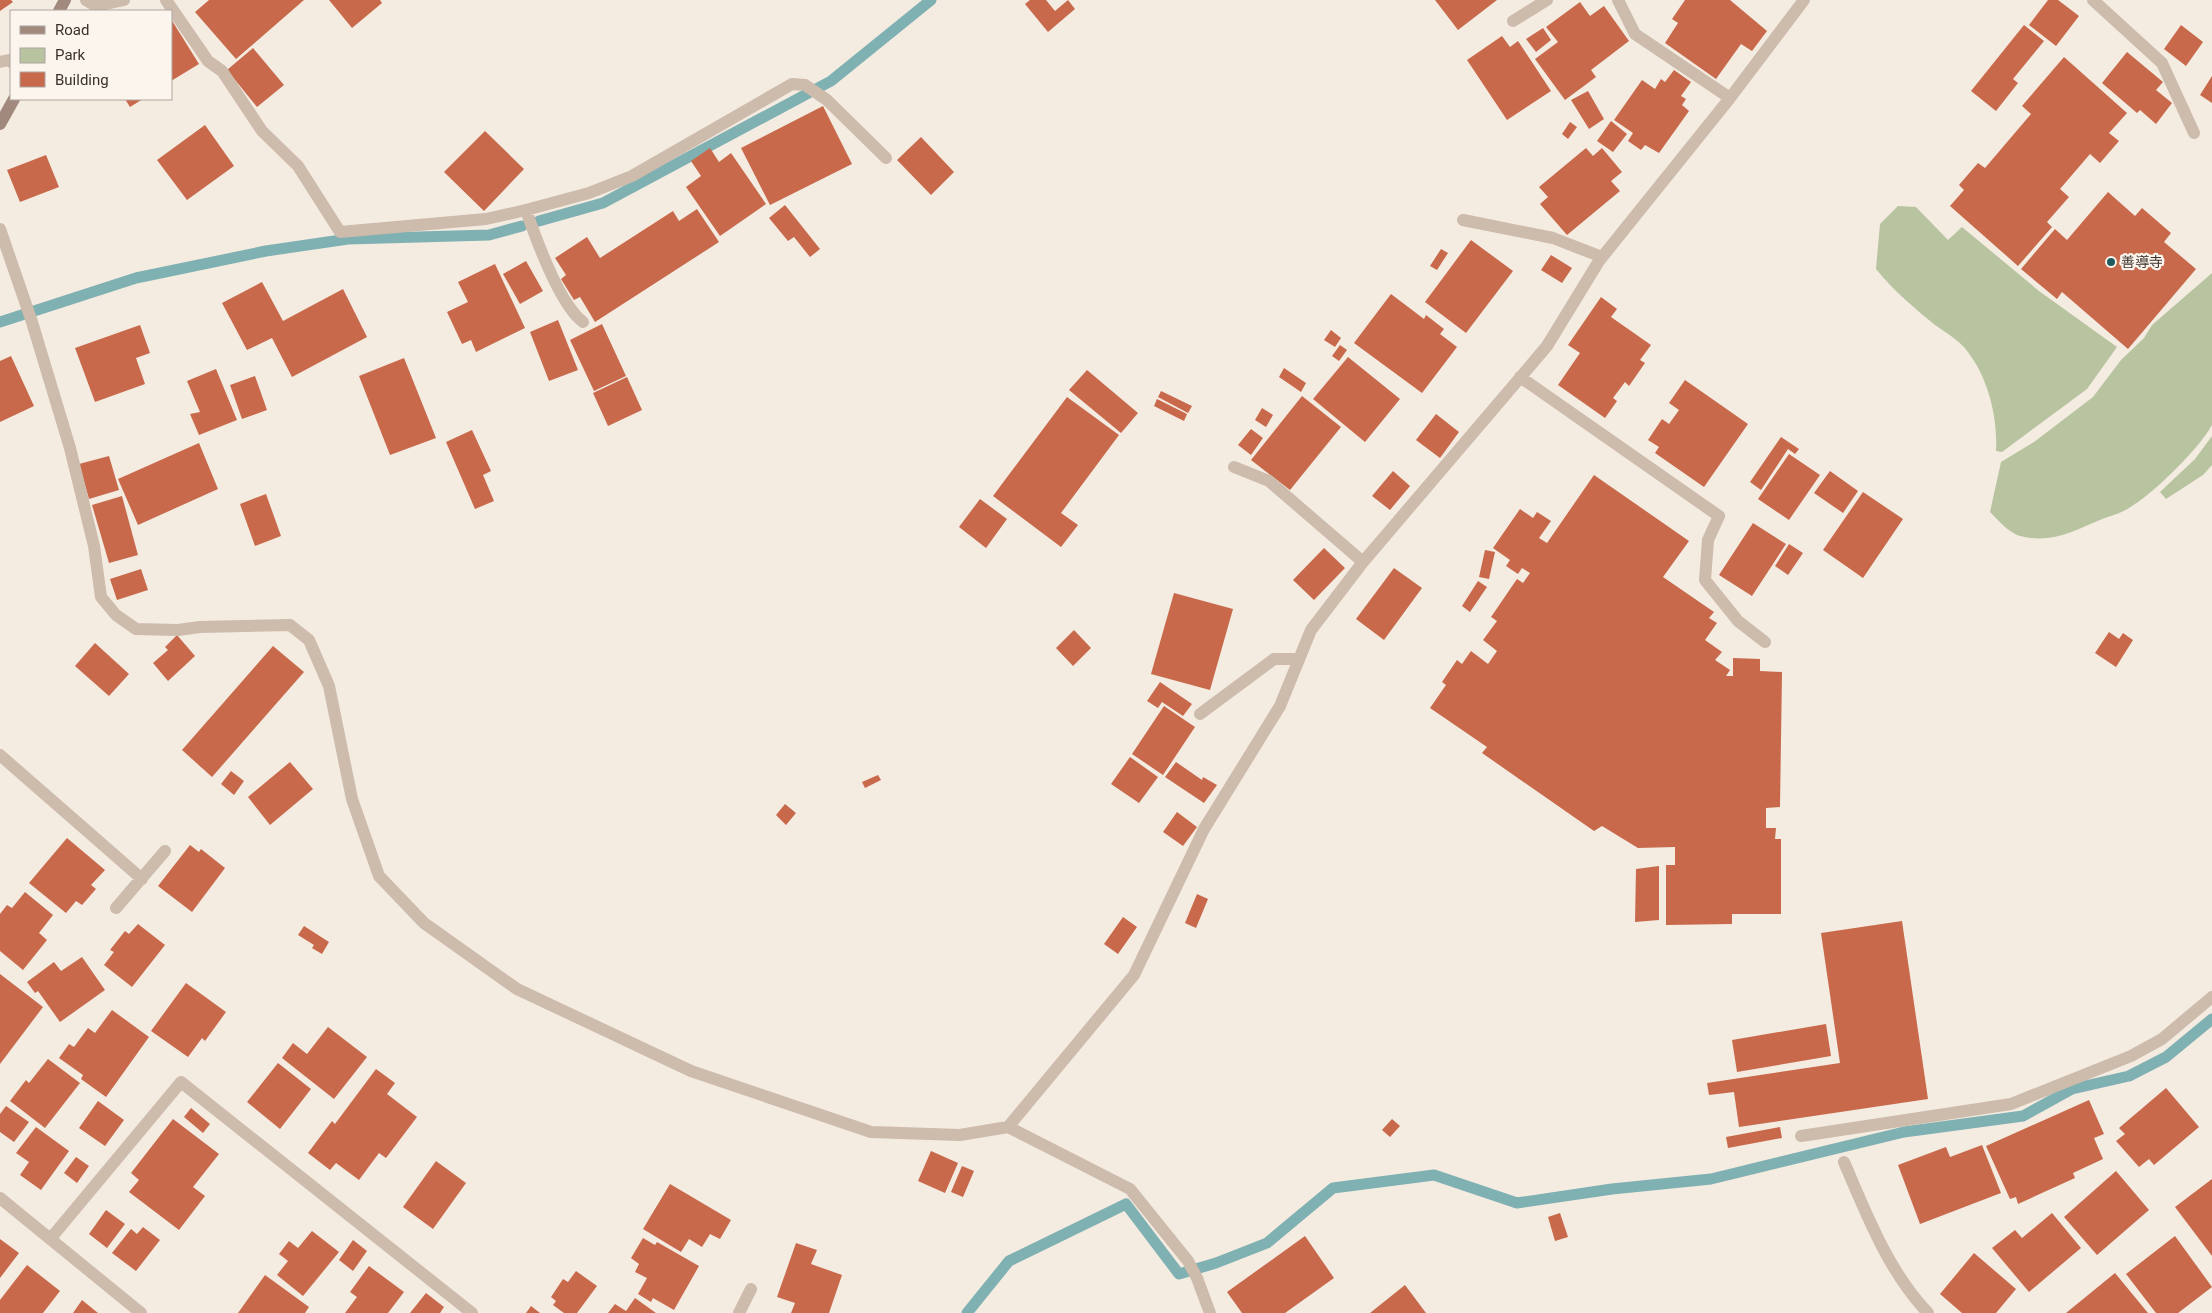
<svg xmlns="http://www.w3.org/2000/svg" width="2212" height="1313" font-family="Roboto,'Noto Sans JP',sans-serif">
  <rect width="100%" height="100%" fill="#f4ebe1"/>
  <path fill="#b8c4a0" d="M1898,206L1916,207L1948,240L1962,227L2039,291L2117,347L2087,389L2002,452L1996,451C1998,415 1987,373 1963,346C1955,338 1944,331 1935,325C1914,308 1893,290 1876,269L1880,224Z
    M2212,273V425C2198,450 2154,493 2129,508C2120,514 2109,516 2100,520C2073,531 2052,544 2020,536C2009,533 1998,520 1990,512L2001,462L2034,442L2093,397L2121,360L2144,338L2152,325Z
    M2212,436V465L2203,475L2166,499L2160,492L2195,459Z"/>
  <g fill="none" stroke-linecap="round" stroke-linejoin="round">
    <path stroke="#7fb0b2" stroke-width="11" d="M539,221L603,203L831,81L931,0
      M0,322L136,278L266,251L348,239L489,235L522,226
      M967,1313L1009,1261L1126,1204L1179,1274L1216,1263L1267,1243L1333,1188L1434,1175L1517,1203L1612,1189L1711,1179L1904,1132L2023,1116L2072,1089L2129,1076L2166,1057L2212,1019"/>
  </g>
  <path fill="#c8694b" d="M0,0H11L13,2L0,11Z
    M209,0H304L236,59L195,12Z
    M329,0H380L382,3L352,28Z
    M1030,0H1046L1055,11L1068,0L1075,9L1048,32L1025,4Z
    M1435,0H1497L1458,30Z
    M1685,0H1730L1767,31L1752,51L1741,44L1716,79L1665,43L1678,23L1672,19Z
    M2048,0H2058L2079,16L2056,46L2029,25Z
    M1580,2L1590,16L1604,6L1629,41L1591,70L1596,77L1565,100L1535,59L1558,42L1546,27Z
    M171,19L199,64L171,81Z
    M2024,25L2044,41L2013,79L2018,83L1996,111L1971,91Z
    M2181,25L2203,42L2186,66L2164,49Z
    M1543,28L1551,40L1536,52L1526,39Z
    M1502,36L1510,47L1518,41L1551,91L1507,120L1467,60Z
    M253,48L284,85L257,107L227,70Z
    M2127,52L2163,82L2156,90L2172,103L2156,124L2140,110L2137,113L2102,83Z
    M2064,57L2127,113L2109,133L2119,141L2100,163L2090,154L2060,189L2069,197L2047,222L2052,227L2018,266L1950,206L1964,190L1959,185L1978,163L1985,168L2031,114L2022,106Z
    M1674,70L1691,82L1681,96L1686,99L1682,105L1689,111L1659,153L1645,145L1641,150L1628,141L1633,133L1614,120L1642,80L1655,89L1661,79L1665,82Z
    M2212,76V103L2200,95Z
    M1588,91L1604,119L1589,129L1571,100Z
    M125,99H143L130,107Z
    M823,106L852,164L770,205L741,148Z
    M1611,121L1627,134L1613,152L1597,141Z
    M1570,122L1577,127L1568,139L1562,134Z
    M205,125L234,166L187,200L157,160Z
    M485,131L524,169L484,211L444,172Z
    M921,137L954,172L931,195L897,160Z
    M710,148L719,162L731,153L766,204L720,236L686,187L701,176L691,161Z
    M1586,148L1593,156L1602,148L1622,172L1611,181L1620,191L1567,235L1540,204L1548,197L1539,187Z
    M46,155L59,187L20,202L7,170Z
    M2108,192L2135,216L2142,208L2171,233L2164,242L2196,269L2128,349L2062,292L2057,299L2021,269L2055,229L2067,240Z
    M785,205L820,249L810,257L794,237L788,241L769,218Z
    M697,209L719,242L595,322L580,297L574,300L561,279L566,275L555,258L587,237L600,258L673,211L679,221Z
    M1471,240L1513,271L1466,333L1425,302Z
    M1441,249L1448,253L1437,270L1430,266Z
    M1551,255L1572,268L1562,283L1541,270Z
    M526,261L543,291L520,304L503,274Z
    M495,264L525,328L476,352L471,340L462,344L447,312L468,302L458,282Z
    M262,282L283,321L343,289L367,337L292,377L272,338L247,350L222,303Z
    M1391,294L1424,319L1426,315L1444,329L1440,334L1457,347L1422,393L1354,343Z
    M1601,297L1617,309L1611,317L1651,345L1640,360L1645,363L1629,386L1625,382L1613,398L1617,401L1605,418L1558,385L1580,353L1568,345Z
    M558,320L578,370L549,381L530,332Z
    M602,324L626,376L594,391L570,340Z
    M140,325L150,353L136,358L145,384L95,402L75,348Z
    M1331,330L1341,338L1335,347L1324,340Z
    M1340,345L1347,350L1339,361L1332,356Z
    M11,356L34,406L0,422V361Z
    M1348,357L1400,399L1365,442L1313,399Z
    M404,358L436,438L390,455L359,376Z
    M1284,368L1306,383L1301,392L1279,377Z
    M216,369L237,420L199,435L190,414L200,412L187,381Z
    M1087,370L1138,413L1121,433L1069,390Z
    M255,376L267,410L242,419L230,385Z
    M627,377L642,410L608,426L593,393Z
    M1685,380L1748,424L1704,487L1655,453L1659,447L1648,440L1662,419L1669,424L1679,410L1669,403Z
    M1161,391L1192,406L1188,413L1158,397Z
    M1302,396L1341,427L1290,490L1251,460Z
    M1067,397L1119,435L1061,513L1078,525L1061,547L993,496Z
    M1157,399L1187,414L1184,421L1154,406Z
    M1262,408L1273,415L1266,427L1255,420Z
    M1436,414L1459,432L1440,458L1416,440Z
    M1251,429L1263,438L1251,455L1238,445Z
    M472,430L491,471L483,475L494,501L475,509L446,442Z
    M1781,437L1799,449L1795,454L1788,449L1761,490L1750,482Z
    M199,443L218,489L138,525L118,479Z
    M1789,454L1820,475L1789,520L1758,499Z
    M109,456L119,490L89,499L79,464Z
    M1393,471L1410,486L1390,510L1372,496Z
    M1830,471L1858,491L1843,513L1814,493Z
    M1594,475L1689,541L1663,577L1714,612L1709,618L1717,623L1705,640L1722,652L1715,660L1730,670L1726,676H1733V658L1760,659V671L1782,672L1780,807L1766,808V828H1776L1775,839H1781V914H1732V924L1666,925V865H1675V847L1638,848L1602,826L1594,831L1482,753L1487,747L1430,708L1446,685L1442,682L1457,660L1462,664L1471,651L1488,664L1497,651L1483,640L1497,621L1491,617L1517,579L1523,583L1530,573L1522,568L1518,574L1506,566L1510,560L1493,548L1520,509L1533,518L1537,512L1551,521L1539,538L1547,543Z
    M1863,492L1903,519L1863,578L1823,550Z
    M266,494L281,536L255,546L240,504Z
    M122,496L138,555L109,563L92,505Z
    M980,499L1007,519L986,548L959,527Z
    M1753,523L1786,544L1752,596L1719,575Z
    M1789,544L1803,553L1788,575L1775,566Z
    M1324,548L1345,568L1314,600L1293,580Z
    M1485,550L1495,552L1489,579L1479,577Z
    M1394,568L1422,588L1384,640L1356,619Z
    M141,569L148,590L117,600L110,579Z
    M1478,581L1487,587L1470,612L1462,606Z
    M1174,593L1233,609L1210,690L1151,674Z
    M1074,630L1091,648L1073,666L1056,648Z
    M2109,632L2119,639L2123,633L2133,640L2116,667L2095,653Z
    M177,635L195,656L168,681L153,663L168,650L165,647Z
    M95,643L129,674L109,696L75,666Z
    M273,646L304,672L212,777L182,750Z
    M1160,682L1192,704L1183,716L1162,702L1158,708L1147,701Z
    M1164,706L1195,727L1163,775L1132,754Z
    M1130,757L1158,777L1139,803L1111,784Z
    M290,762L313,789L270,825L248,797Z
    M1176,762L1202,780L1203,777L1217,785L1204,803L1165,777Z
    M231,771L244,781L234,795L221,784Z
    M878,775L881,780L865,788L862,782Z
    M785,804L796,813L786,825L776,815Z
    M1177,812L1197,827L1183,846L1163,832Z
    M67,838L105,870L91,885L96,889L82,905L76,901L66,913L29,883Z
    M190,845L199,852L201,849L225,868L192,912L158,886Z
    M1659,866V920L1635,922L1636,869Z
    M25,892L53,915L39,933L47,940L23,970L0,951V914L7,905L12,908Z
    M1197,894L1208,899L1196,928L1185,923Z
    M1123,917L1137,927L1118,954L1104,944Z
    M1902,921L1928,1099L1739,1127L1734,1092L1709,1095L1707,1083L1840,1063L1821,933Z
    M138,924L165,945L132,987L104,965L114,952L110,950L125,931L129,934Z
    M304,926L329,942L322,954L312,948L314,945L298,935Z
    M82,957L105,990L60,1022L38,991L35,993L27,982L54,962L61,971Z
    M0,974L43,1007L0,1064Z
    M186,983L226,1012L205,1041L202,1038L188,1057L151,1031Z
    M112,1010L149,1037L106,1097L81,1079L83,1075L59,1058L69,1044L74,1047L88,1028L95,1033Z
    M1826,1024L1831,1056L1737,1072L1732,1040Z
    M328,1027L367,1057L334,1099L282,1058L293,1043L307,1054Z
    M48,1059L80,1083L45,1128L10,1101L26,1080L29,1083Z
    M278,1063L311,1089L280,1129L247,1102Z
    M376,1069L395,1083L387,1094L417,1117L386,1158L379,1153L359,1180L336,1163L330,1170L308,1153L332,1121L335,1124Z
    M2166,1088L2199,1127L2154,1165L2149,1159L2139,1167L2116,1141L2125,1134L2119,1128Z
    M2089,1100L2104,1134L2094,1138L2103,1159L2073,1173L2075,1178L2018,1204L2016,1197L2010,1199L1986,1146Z
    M98,1101L124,1120L105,1146L79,1128Z
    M6,1106L29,1122L14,1142L0,1132V1114Z
    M191,1108L210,1124L203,1133L184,1117Z
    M173,1119L219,1154L193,1187L205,1196L179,1230L129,1192L139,1180L131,1173Z
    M1392,1119L1400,1126L1390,1137L1382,1130Z
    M36,1127L69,1151L41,1190L20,1175L29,1162L16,1153Z
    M1780,1127L1782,1138L1728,1148L1726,1137Z
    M1982,1145L2001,1193L1920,1224L1898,1165L1946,1147L1950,1157Z
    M931,1151L958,1163L945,1193L918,1181Z
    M76,1157L89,1166L77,1183L64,1173Z
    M436,1161L466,1183L433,1229L403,1207Z
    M962,1166L974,1171L963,1197L951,1192Z
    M2116,1171L2149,1210L2097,1255L2064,1217Z
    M2212,1179V1256L2175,1207Z
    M670,1184L731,1220L720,1239L710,1234L702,1247L689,1239L681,1252L643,1229Z
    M106,1210L125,1224L107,1248L89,1234Z
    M1560,1213L1568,1237L1555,1241L1548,1217Z
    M2052,1213L2081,1248L2029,1292L1992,1248L2015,1230L2022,1238Z
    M143,1227L160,1240L136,1271L112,1253L131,1229L137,1234Z
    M312,1231L339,1252L303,1296L277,1275L288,1261L279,1254L289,1241L298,1248Z
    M1305,1236L1334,1278L1285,1313H1242L1227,1292Z
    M2175,1236L2212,1287L2178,1313H2156L2126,1274Z
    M643,1238L655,1245L657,1242L699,1266L674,1310L653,1298L651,1302L638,1294L647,1278L635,1272L639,1264L631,1258Z
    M0,1239L19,1253L0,1278Z
    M353,1240L367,1251L353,1271L339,1260Z
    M796,1243L817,1250L811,1264L842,1275L829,1313H791L795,1303L777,1297Z
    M1974,1253L2016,1289L1996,1313H1962L1940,1294Z
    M27,1265L60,1291L43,1313H0V1300Z
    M369,1266L404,1292L388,1313H345L357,1297L350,1292Z
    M576,1271L597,1286L577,1313H564L553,1305L556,1301L551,1297L563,1279L568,1282Z
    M2115,1273L2148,1313H2066Z
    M265,1275L309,1307L305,1313H238Z
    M1405,1285L1426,1313H1370Z
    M426,1293L444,1307L440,1313H410Z
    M635,1298L656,1313H608L615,1304L626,1311Z
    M82,1300L98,1313H73Z
    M531,1306L540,1313H526Z"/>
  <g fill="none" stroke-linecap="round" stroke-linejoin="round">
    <path stroke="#cdbbac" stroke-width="12" d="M1200,714L1274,659H1299"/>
    <path stroke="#cdbbac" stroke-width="12" d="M86,0L96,6L124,0
      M166,0L208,61L222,71L262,131L298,166L340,232L486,219L526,210C536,239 559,304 583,322
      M1618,0L1635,34L1730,98
      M2093,0L2162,63L2194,133
      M1513,21L1547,0
      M0,62L9,60L11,62
      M526,210L589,193L632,176L792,84L805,85L827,100L886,158
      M1463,220L1553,238L1602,257
      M0,229L32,322L70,448L94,546L101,597L116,615L136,629L178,630L200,627L290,625L309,640L329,686L352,799L379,876L424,923L517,989L691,1071L871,1132L960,1135L1008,1127L1130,1189L1188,1261L1197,1278L1210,1313
      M1520,377L1719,516L1708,540L1705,580L1738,621L1765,642
      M1234,467L1269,481L1363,562
      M0,755L142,879
      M116,908L165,851
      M1008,1127L1134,975L1204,829L1280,706L1311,630L1363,562L1547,346L1599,261L1730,98L1804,0
      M1801,1136L2011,1104L2131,1056L2162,1039L2212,997
      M1844,1162C1867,1215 1888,1271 1928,1313
      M0,1198L141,1313
      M51,1238L181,1082L472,1313
      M739,1313L751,1289"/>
    <path stroke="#a18a7d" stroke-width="12" d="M59,11L65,0
      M0,124L14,99"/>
  </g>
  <circle fill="#1f5a5e" stroke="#fbf5ee" stroke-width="2" cx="2111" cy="262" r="5"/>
  <g text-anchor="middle" stroke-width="4.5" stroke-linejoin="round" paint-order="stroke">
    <g font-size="14" fill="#3b302b" stroke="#fbf5ee" text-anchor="start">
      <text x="2121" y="267">善導寺</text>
    </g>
  </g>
  <rect x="10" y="10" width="162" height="90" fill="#fbf5ee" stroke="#aea6a0"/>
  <rect x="20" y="26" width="25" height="8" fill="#a18a7d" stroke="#aea6a0"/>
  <text x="55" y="35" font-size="15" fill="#3b302b">Road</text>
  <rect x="20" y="48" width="25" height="15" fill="#b8c4a0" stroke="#aea6a0"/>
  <text x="55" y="60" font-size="15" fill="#3b302b">Park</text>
  <rect x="20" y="72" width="25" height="15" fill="#c8694b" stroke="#aea6a0"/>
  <text x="55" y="85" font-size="15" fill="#3b302b">Building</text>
</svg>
